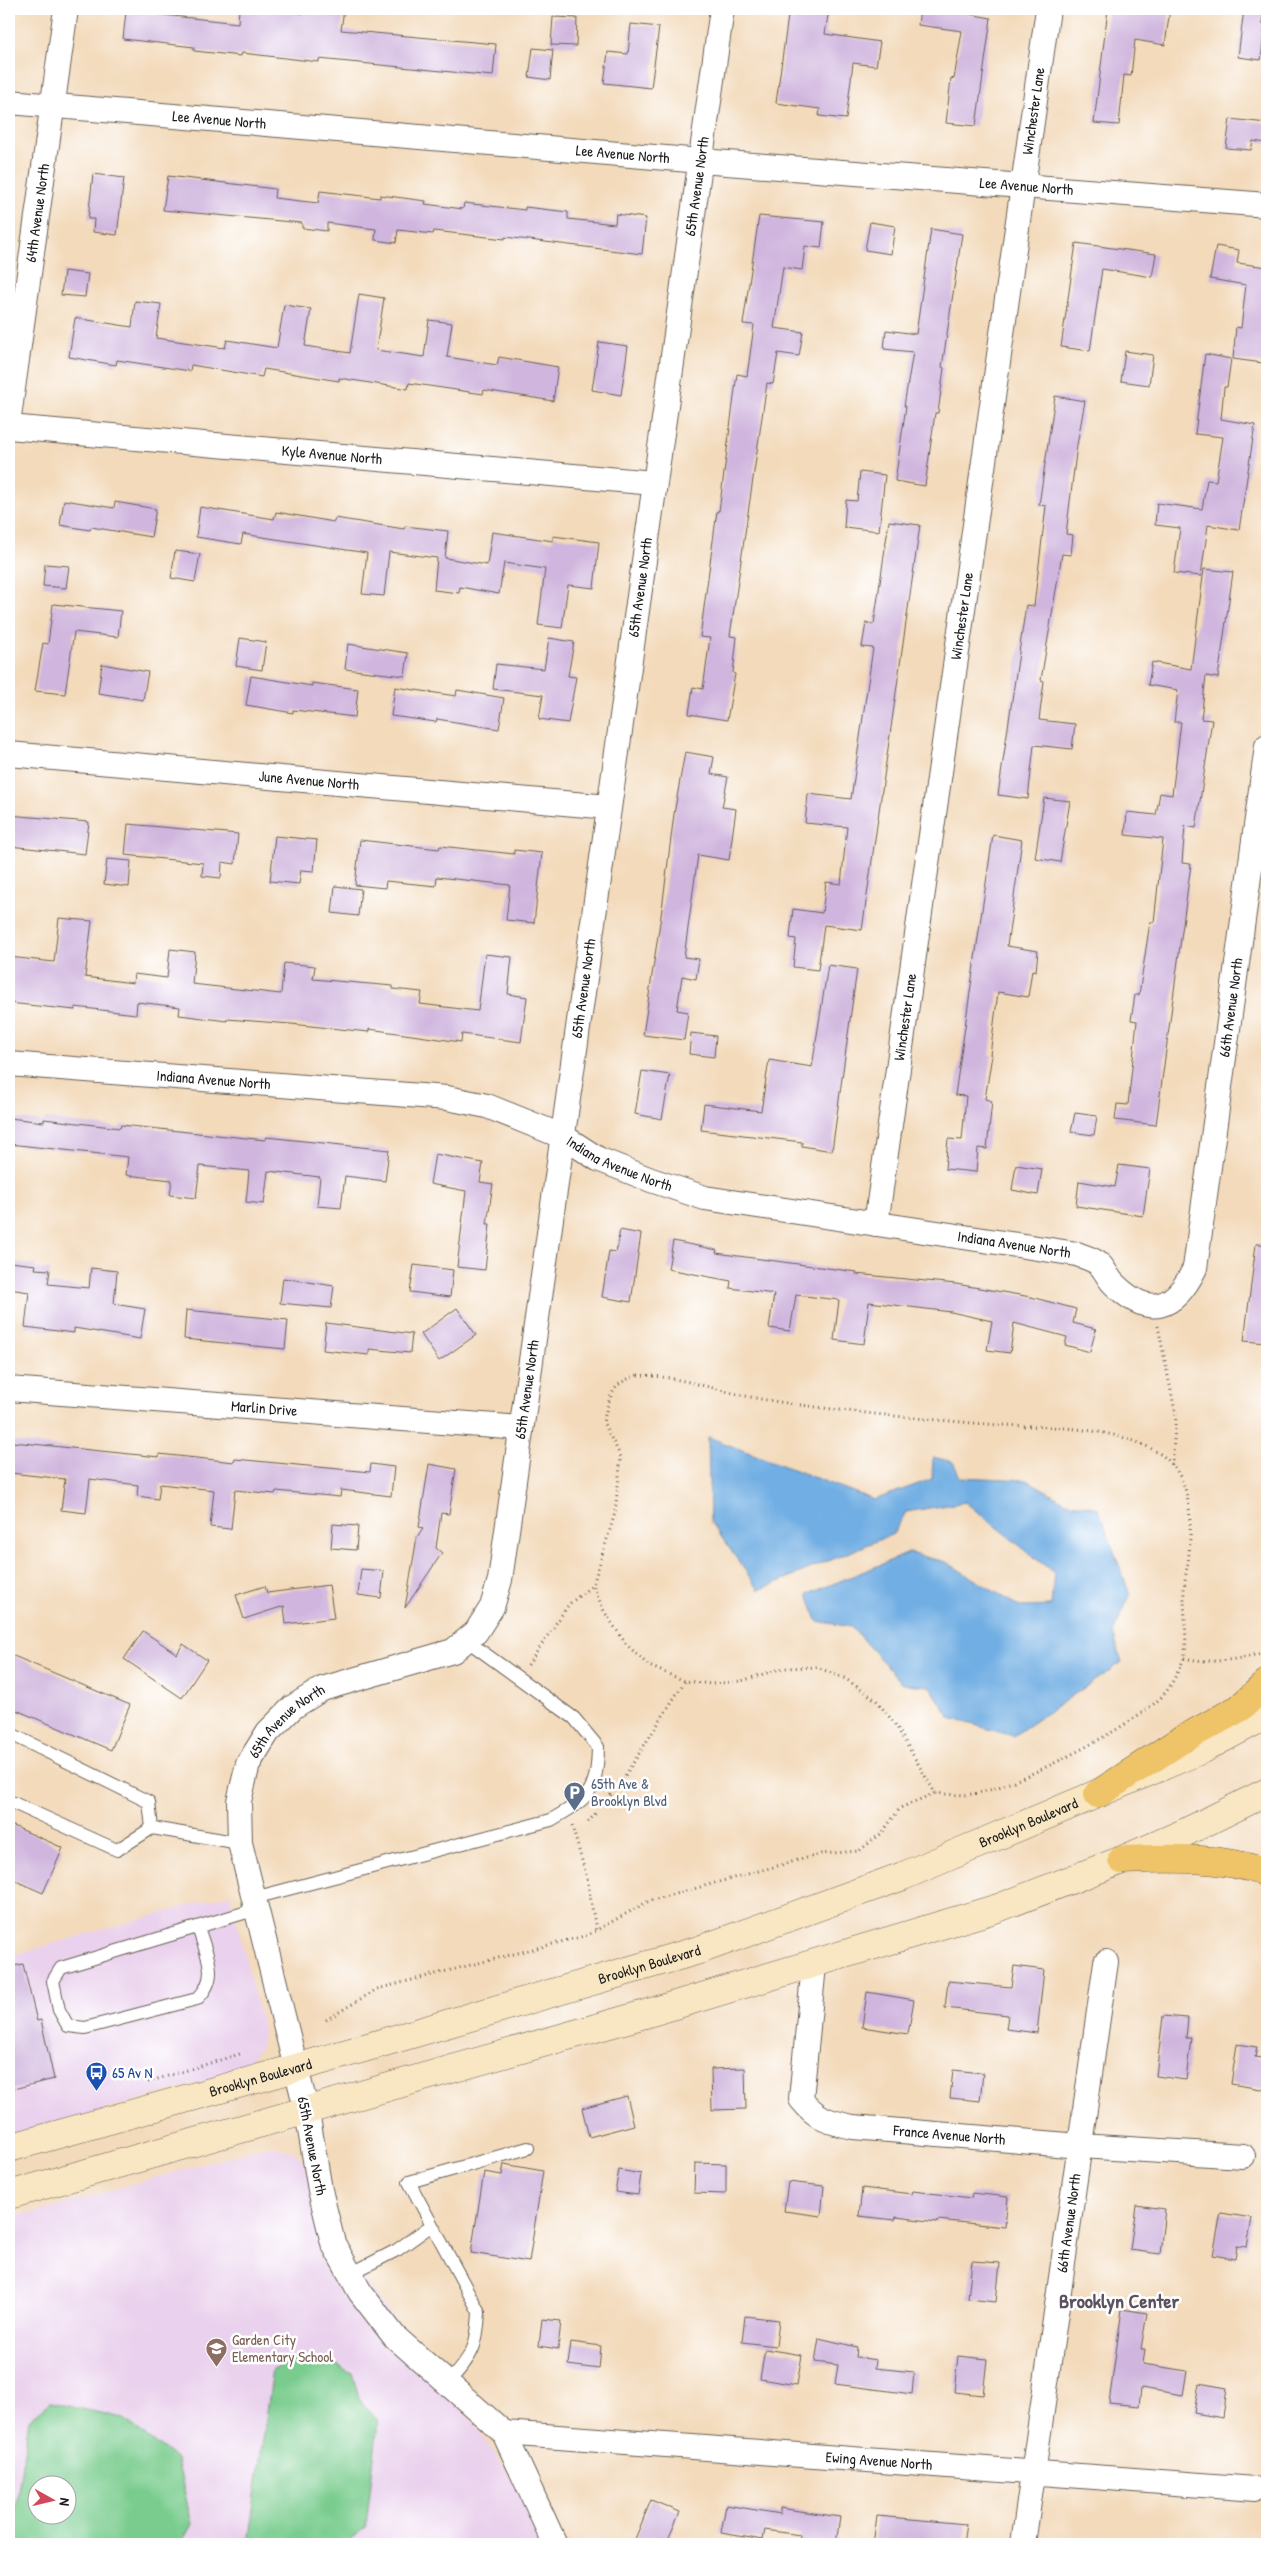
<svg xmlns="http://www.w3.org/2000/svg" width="1276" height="2553" font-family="'Patrick Hand',sans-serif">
  <rect width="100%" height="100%" fill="#fff"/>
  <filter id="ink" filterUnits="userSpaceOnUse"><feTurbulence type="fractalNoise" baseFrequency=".02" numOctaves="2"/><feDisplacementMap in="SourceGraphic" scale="10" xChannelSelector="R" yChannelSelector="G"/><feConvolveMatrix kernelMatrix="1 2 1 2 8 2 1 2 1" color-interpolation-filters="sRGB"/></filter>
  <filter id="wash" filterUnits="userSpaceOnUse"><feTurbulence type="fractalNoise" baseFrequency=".0096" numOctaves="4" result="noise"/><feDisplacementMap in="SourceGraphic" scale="20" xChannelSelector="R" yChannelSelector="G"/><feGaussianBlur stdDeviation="1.12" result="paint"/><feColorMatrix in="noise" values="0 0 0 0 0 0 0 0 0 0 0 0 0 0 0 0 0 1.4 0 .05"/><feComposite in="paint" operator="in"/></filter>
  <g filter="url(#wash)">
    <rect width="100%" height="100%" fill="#f3dabb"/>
    <path fill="#ead1ed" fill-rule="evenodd" d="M230,1894L263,2030L262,2041L256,2053L244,2066L228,2075L9,2137V1956Z
      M266,2146L277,2147L297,2154L309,2169L324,2227L469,2417L517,2486L542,2544H9V2216L36,2212ZM38,2486H68V2516H38Z"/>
    <path fill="#79cc8e" stroke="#4a7455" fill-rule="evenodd" d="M302,2358L331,2362L352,2373L359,2399L378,2421L366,2527L344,2544H248L273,2370Z
      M50,2402L123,2418L177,2460L192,2524L181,2544H10L29,2419ZM38,2486H68V2516H38Z"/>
    <path fill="#71aee3" stroke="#466580" d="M708,1437L874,1500L932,1479L933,1457L953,1462L960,1477L1027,1480L1066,1502L1098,1508L1130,1595L1113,1633L1122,1662L1013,1736L950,1718L930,1686L903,1684L851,1627L817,1621L808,1594L909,1553L946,1562L1020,1607L1051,1606L1054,1573L965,1502L906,1512L893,1534L759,1590L710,1521Z"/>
    <g id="blocks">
      <path fill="#d0b6de" d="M239,9H265L310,14L311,9H344L341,30L496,44L493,76L319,59V62L242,53L241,56L194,51V47L123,39L126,11L238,23Z
        M789,9H829L825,34L880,42L876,66L853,63L846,119L819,116L820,109L776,103Z
        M920,9H943L991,18L976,126L946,123L951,78L954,79L962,31L918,25Z
        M1108,9H1170L1165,45L1135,40L1131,76L1124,75L1119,125L1094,123Z
        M1244,9H1264L1262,24H1265L1261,60L1238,57Z
        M553,17L577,18L576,46L551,45Z
        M631,24L659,27L651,88L604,83L608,52L628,54Z
        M533,48L553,50L550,80L529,77Z
        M1230,119L1267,123V143L1253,141L1251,150L1226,148Z
        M93,174L124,178L117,235L93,232L94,219H88Z
        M168,176L275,189L274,198L318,203L320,191L380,198V195L426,201L425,204L463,209L464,203L525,210V207L568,212V219L615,224L616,214L646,218L642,254L505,237V239L434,231L433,234L398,230L396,243L375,240L376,229L327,223V231L302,228V223L163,210Z
        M759,216L824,222L821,248L805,246L802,270L783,267L774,328L803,332L799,356L778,353L773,384L767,383L730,636L737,637L733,673L735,674L727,720L689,714L693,687L703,689L710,638L700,637L717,511H719L737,374L747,376L753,333L754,325L743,324Z
        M870,222L895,226L891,254L865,250Z
        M931,229L962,234L942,367L944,368L938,413H935L925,486L895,481L906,406H904L913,352L884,349L886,330L916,334Z
        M1076,243L1156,254L1152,277L1102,269L1090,351L1061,347Z
        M1216,246L1239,250L1237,263L1267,267V332L1263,363L1233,359L1236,327L1241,328L1246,285L1210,279Z
        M64,271L88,274L85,297L61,295Z
        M359,294L384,298L376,350L424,357L429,320L452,323L447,357L497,365L499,357L558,367L553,401L484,390L483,394L409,383L408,389L339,378V381L264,369L262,377L191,365L190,371L117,360L116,365L69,357L75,318L132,327L135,301L161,304L156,338L225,348L227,340L277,348L284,305L311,309L305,346L350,353Z
        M599,342L628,346L621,395L592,390Z
        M1125,351L1153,355L1149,385L1121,381Z
        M1205,354L1231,359L1227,387H1224L1221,419L1255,425L1239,530L1208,525L1201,576L1174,573L1180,528L1155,525L1157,503L1202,509L1207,480L1216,481L1223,437L1195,434Z
        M1055,396L1085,401L1077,445L1066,534L1073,535L1071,555L1062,554L1041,680L1044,681L1039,720L1075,724L1072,749L1034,745L1028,799L998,795L1026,605L1034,606L1046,506L1039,505Z
        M860,472L885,475L879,531L844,527L846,500L857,501Z
        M64,500L114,508L115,502L156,509L151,537L91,527L90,530L60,525Z
        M200,507L274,519L276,512L334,522L335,518L404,529L405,526L448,531L445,558L487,565L492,532L553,541V536L599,542L594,588L568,585L562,628L538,625L545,569L504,563L499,594L460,587L459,593L434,590L437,558L389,552L384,596L362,594L367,553L243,534L241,544L196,537Z
        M889,521L920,525L862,930L824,925L818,970L793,967L796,939L790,938L793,909L822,913L826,882L841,884L847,827L805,823L808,794L851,799L873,648L862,647L866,623L874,624Z
        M175,551L200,554L195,582L171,578Z
        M45,564L69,566L66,588L43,586Z
        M1204,569L1233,572L1218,678L1206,676L1201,719L1212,720L1196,828L1185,826L1182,863L1191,864L1156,1125L1115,1120L1117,1104L1128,1105L1137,1021L1131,1020L1135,995H1139L1150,922H1154L1163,839L1125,835L1127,812L1156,815L1160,793L1172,795L1181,722H1174L1178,690L1148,685L1152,662L1191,669Z
        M53,604L121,611L118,637L74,632L65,694L35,691L43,643L48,644Z
        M240,638L266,642L262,670L236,666Z
        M549,638L574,642L568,676L576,677L568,723L539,719L543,695L493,689L496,664L544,669Z
        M348,644L408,653L405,676L345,669Z
        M102,664L148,672L143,700L98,693Z
        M251,676L312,686V683L358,689L355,717L293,710V713L246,705Z
        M395,687L456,696L457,690L504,698L499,729L437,719L436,722L391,716Z
        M685,752L714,757L711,774L728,777L722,807L736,809L729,860L698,855L684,957L699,959L696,979L682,976L677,1010L688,1012L684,1040L643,1035L662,909L674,814Z
        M1044,798L1070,801L1060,862L1035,858Z
        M9,815L89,822L85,854L9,846Z
        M128,824L238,834L235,864L222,862L221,878L202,876L203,863L125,855Z
        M993,835L1022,840L1007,946L1038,951L1036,971L1032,970L1028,997L998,992L990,1055H992L985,1099L992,1101L987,1149L978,1148L976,1172L945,1169L948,1139L962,1140L966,1096L955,1095Z
        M275,836L317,840L314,871L301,870L299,884L270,881Z
        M360,840L439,849L440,846L514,854V850L542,853L534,923L506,920L510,885L437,877L436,886L386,881L385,888L355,885Z
        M107,859L131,861L129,887L104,884Z
        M335,886L361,889L358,916L332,913Z
        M59,918L92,921L85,977L133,983L134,974L167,978L170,949L195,952L192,984L281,994L284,963L315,966L313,979L393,986V989L422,992L420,1004L478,1011L485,954L512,957L508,994L527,997L521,1042L462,1034L461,1042L369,1029V1032L291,1024L227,1019V1021L179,1015L180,1007L137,1002L136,1014L75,1007V1010L9,1003V957L54,962Z
        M828,965L857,969L832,1151L802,1146V1142L701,1130L704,1104L761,1111L769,1060L812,1067Z
        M691,1033L716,1036L714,1057L689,1054Z
        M642,1071L670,1075L662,1119L635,1114Z
        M1075,1113L1097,1116L1094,1135L1071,1132Z
        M9,1118L44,1122V1119L120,1128L121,1125L265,1140L266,1137L389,1150L385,1181L345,1176L341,1208L317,1206L320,1177L268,1171L264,1204L246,1202L249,1171L200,1166L196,1198L170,1195L172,1180L126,1175L128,1157L9,1144Z
        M435,1154L483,1163L480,1182L493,1184L487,1224H490L485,1270L457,1267L466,1191L430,1184Z
        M1016,1165L1042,1169L1038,1195L1012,1190Z
        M1119,1165L1150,1169L1143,1216L1076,1206L1079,1181L1115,1187Z
        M620,1230L641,1234L631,1302L602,1297L609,1251L616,1252Z
        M673,1241L717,1250L716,1253L857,1272L856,1274L956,1284L1031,1297L1076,1309L1073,1323L1096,1329L1090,1352L1065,1345L1067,1337L1014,1323L1010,1353L987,1350L992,1321L951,1312L869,1302L864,1344L834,1340L839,1300L796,1295L790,1331L769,1328L774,1294L730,1288L731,1281L668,1269Z
        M1256,1244H1267V1343L1244,1341Z
        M9,1262L36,1265L35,1269L50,1270L48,1284L89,1288L91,1268L117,1271L114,1304L145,1309L140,1339L74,1328V1333L25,1327L29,1292L9,1289Z
        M414,1265L453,1270L450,1297L410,1292Z
        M283,1278L334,1286L331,1308L280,1303Z
        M457,1308L476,1335L439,1361L421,1334Z
        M186,1310L288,1320L285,1349L184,1339Z
        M326,1323L412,1334L410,1353L369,1349V1355L323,1350Z
        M13,1442L159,1457V1454L234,1462L235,1459L370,1472L371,1464L394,1467L391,1496L341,1490L340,1497L276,1491L275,1494L235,1490L231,1529L210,1527L214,1490L160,1484L158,1499L137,1496L138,1485L90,1479L86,1513L61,1510L65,1479L10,1473Z
        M429,1464L456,1469L449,1514L441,1513L436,1548L442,1553L405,1608L417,1537L423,1528L419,1527Z
        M333,1524L358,1526L356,1550L331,1548Z
        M361,1569L384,1571L381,1598L358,1595Z
        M329,1585L334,1618L286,1624L284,1606L244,1619L236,1595L265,1586L267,1593Z
        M143,1631L177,1654L183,1644L207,1660L182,1698L124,1659Z
        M9,1654L130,1705L111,1750L9,1707Z
        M9,1824L63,1848L43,1893L9,1878Z
        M23,1964L37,2021L41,2020L54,2079L9,2090V1967Z
        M1014,1966L1044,1970L1037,2033L1006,2029L1008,2015L945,2008L948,1981L1011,1987Z
        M867,1992L914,2000L908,2034L862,2027Z
        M1163,2016L1188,2018L1186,2038H1191L1186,2080L1156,2076Z
        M1237,2044L1257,2047L1255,2057L1267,2059V2090L1231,2084Z
        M745,2068L746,2109L712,2110L711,2069Z
        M953,2070L983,2073L980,2101L950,2098Z
        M627,2096L634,2125L589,2137L582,2108Z
        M695,2163L726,2164V2194L694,2193Z
        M504,2164L543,2171L529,2262L471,2253L484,2172L502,2175Z
        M619,2170L641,2174L638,2195L615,2192Z
        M788,2182L824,2186L821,2216L784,2211Z
        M862,2188L912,2194L913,2191L971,2198L972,2193L1008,2197L1005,2227L938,2220L937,2222L896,2217L895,2220L859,2216Z
        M1136,2205L1165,2209L1160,2254L1130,2250Z
        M1221,2213L1252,2218L1247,2247L1237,2246L1235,2259L1213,2255Z
        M972,2261L1000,2263L996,2302L968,2299Z
        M1122,2309L1147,2313L1141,2349H1145L1143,2364L1187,2371L1183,2395L1141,2388L1139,2406L1109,2403Z
        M745,2316L779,2320L776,2346L742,2342Z
        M542,2319L561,2321L558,2349L539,2346Z
        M819,2338L857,2347L856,2357L876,2360L875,2368L914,2372L912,2394L835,2384L838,2365L815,2362Z
        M571,2342L601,2346L599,2369L568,2365Z
        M765,2349L802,2355L797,2385L760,2379Z
        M958,2356L987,2359L983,2395L954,2392Z
        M1199,2383L1227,2388L1223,2418L1194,2413Z
        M651,2500L680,2512L670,2535L666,2544H633Z
        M726,2505L780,2514V2508L840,2517L836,2544H799L800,2535L765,2530L763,2540L721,2533Z
        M877,2516L966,2524L963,2544H873Z"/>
    </g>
  </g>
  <g filter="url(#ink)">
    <use href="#blocks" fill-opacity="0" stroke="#675e54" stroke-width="1"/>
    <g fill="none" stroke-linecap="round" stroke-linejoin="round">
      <defs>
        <path id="service" d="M9,1733L149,1802L152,1828
          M9,1801L117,1850L152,1828L240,1843
          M254,1898L551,1820C589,1798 597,1793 598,1747L574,1718L466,1640
          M198,1927C206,1955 221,1976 197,1999L85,2028L68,2026L59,2010L53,1981L61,1968L257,1909
          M350,2274L397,2250L432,2225
          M448,2383C472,2355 477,2350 479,2312L409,2182L528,2148"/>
        <g id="minor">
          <path id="s1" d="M9,102L701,161L1267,205"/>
          <path id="s2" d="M9,417L66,9"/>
          <path id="s3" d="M9,427L654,483"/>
          <path id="s4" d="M9,754L609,807"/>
          <path id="s5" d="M9,1064L447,1098L487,1106L564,1137L598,1159L651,1180L705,1198L1077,1254C1084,1257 1093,1259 1099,1264C1105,1269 1108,1279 1115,1285C1150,1319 1175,1309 1195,1268L1267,746"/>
          <path id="s6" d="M876,1224L1048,9"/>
          <path id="s7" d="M9,1389L521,1428"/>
          <path id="s8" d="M814,1965L801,2099C817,2119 828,2122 853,2127L1080,2146L1243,2156"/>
          <path id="s9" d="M504,2433L1255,2489"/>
          <path id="s10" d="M555,2544L504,2433L394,2336L360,2292L333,2243L320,2190L307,2112L240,1843L239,1801L248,1764L268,1732L293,1707L322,1689L453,1651L476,1632L492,1607L500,1580L722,9"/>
          <path id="s11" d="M1023,2544L1106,1962"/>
        </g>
        <g id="secondary">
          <path id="s12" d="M9,2148L296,2068L699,1950L903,1876L1203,1749L1267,1715"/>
          <path d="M9,2195L645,2014L998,1908L1122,1860L1186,1832L1267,1792"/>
        </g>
        <path id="motorway" d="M1098,1794L1178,1742L1240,1708L1267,1683
          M1122,1860C1170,1858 1221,1856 1267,1873"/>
      </defs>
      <use href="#service" stroke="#675e54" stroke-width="14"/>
      <use href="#minor" stroke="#675e54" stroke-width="26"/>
      <use href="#secondary" stroke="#675e54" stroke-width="29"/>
      <use href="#motorway" stroke="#675e54" stroke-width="29"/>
      <path stroke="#675e54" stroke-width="3" stroke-dasharray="1 4" stroke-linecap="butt" d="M1158,1326L1176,1416L1172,1465
        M638,1375C681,1376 720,1392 761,1399C835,1411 911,1418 985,1424C1038,1428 1118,1423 1163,1456C1194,1479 1192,1528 1188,1563C1186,1571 1185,1580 1184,1588C1183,1606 1189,1648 1183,1661C1178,1671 1172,1685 1165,1693C1141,1723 1010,1790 972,1794C960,1796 947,1794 935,1793L895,1724L876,1700L846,1679L817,1667L783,1668L741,1681L711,1684L685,1681L649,1666L626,1644L604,1611L593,1585L615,1513L621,1457L603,1422C611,1395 610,1384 638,1375Z
        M1184,1658C1214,1665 1238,1659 1267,1652
        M528,1665L569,1604L593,1585
        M604,1803L621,1782L685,1681
        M588,1822L597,1812
        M572,1826L587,1878L596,1930
        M326,2020L377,1989L588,1935L649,1901L821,1854L859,1851L882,1833L900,1808L935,1793
        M148,2082L243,2053"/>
      <use href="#service" stroke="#fff" stroke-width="12"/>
      <use href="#minor" stroke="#fff" stroke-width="24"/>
      <use href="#secondary" stroke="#f9e7c3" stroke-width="28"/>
      <use href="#motorway" stroke="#efc469" stroke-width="28"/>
    </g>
  </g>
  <defs>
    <symbol id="parking-pin" viewBox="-11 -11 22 30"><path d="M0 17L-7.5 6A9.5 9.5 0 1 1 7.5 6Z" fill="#5c6f8a" stroke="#fff"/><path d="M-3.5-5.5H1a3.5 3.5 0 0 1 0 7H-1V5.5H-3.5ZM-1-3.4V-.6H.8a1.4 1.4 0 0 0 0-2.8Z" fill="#fff"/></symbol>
    <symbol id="bus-pin" viewBox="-11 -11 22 30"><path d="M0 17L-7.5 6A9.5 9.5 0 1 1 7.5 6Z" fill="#1a4fb4" stroke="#fff"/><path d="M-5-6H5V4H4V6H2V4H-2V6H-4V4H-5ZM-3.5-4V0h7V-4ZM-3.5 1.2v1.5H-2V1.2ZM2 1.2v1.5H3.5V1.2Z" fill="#fff"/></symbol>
    <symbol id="school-pin" viewBox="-11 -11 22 30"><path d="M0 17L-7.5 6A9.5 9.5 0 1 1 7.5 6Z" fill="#8d6e63" stroke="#fff"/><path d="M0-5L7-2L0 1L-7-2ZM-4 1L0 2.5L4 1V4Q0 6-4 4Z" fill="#fff"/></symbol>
  </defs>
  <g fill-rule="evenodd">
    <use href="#parking-pin" x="562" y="1780" width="25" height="34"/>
    <use href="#bus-pin" x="84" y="2060" width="25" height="34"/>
    <use href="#school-pin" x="204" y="2336" width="25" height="34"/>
  </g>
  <g text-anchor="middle" stroke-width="5" stroke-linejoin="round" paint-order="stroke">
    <g font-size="15" fill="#1c1c1c" stroke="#fff">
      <text dy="5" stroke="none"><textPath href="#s6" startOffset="1124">Winchester Lane</textPath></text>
      <text dy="5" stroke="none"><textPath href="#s1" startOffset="211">Lee Avenue North</textPath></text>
      <text dy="5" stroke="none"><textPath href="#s1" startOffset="616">Lee Avenue North</textPath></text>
      <text dy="5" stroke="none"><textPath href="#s1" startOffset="1021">Lee Avenue North</textPath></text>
      <text dy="5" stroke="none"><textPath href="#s10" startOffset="2610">65th Avenue North</textPath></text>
      <text dy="5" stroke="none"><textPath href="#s2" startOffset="206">64th Avenue North</textPath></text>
      <text dy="5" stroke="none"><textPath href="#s3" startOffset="324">Kyle Avenue North</textPath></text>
      <text dy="5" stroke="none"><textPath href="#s10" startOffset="2205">65th Avenue North</textPath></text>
      <text dy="5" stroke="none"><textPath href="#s6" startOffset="614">Winchester Lane</textPath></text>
      <text dy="5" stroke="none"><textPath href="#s4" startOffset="301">June Avenue North</textPath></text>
      <text dy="5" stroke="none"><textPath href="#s10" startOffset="1800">65th Avenue North</textPath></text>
      <text dy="5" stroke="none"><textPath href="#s5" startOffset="1511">66th Avenue North</textPath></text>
      <text dy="5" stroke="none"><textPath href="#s6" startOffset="209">Winchester Lane</textPath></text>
      <text dy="5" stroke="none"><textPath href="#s5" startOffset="205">Indiana Avenue North</textPath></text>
      <text dy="5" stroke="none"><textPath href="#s5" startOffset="625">Indiana Avenue North</textPath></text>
      <text dy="5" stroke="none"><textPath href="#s5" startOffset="1030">Indiana Avenue North</textPath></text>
      <text dy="5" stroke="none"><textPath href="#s10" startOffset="1395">65th Avenue North</textPath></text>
      <text dy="5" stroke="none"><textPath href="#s7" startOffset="256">Marlin Drive</textPath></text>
      <text dy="5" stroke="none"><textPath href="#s10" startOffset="930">65th Avenue North</textPath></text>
      <text dy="5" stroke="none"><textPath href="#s12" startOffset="1071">Brooklyn Boulevard</textPath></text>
      <text dy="5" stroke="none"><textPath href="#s12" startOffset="666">Brooklyn Boulevard</textPath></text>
      <text dy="5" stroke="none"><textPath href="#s12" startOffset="261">Brooklyn Boulevard</textPath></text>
      <text dy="5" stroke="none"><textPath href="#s8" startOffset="292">France Avenue North</textPath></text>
      <text transform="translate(312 2146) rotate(79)" y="5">65th Avenue North</text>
      <text dy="5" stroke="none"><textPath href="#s11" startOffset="324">66th Avenue North</textPath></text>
      <text dy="5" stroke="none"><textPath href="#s9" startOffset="376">Ewing Avenue North</textPath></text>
    </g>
    <g font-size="15" fill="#4e5e75" stroke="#fff" text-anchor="start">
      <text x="591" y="1789">65th Ave &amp;<tspan x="591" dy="17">Brooklyn Blvd</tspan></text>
    </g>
    <g font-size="15" fill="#164399" stroke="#fff" text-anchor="start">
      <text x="112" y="2078">65 Av N</text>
    </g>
    <g font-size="15" fill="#785e54" stroke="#fff" text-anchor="start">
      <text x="232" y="2345">Garden City<tspan x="232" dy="17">Elementary School</tspan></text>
    </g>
    <g font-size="20" font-weight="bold" fill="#5b5260" stroke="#fff">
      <text x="1119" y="2308">Brooklyn Center</text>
    </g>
  </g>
  <rect width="1276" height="2553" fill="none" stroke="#fff" stroke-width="30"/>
  <g transform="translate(52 2500) rotate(98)"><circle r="24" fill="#ffffff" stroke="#a4a4a4"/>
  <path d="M0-4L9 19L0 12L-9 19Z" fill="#d1495b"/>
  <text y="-8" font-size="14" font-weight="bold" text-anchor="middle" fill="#1c1c1c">N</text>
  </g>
</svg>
